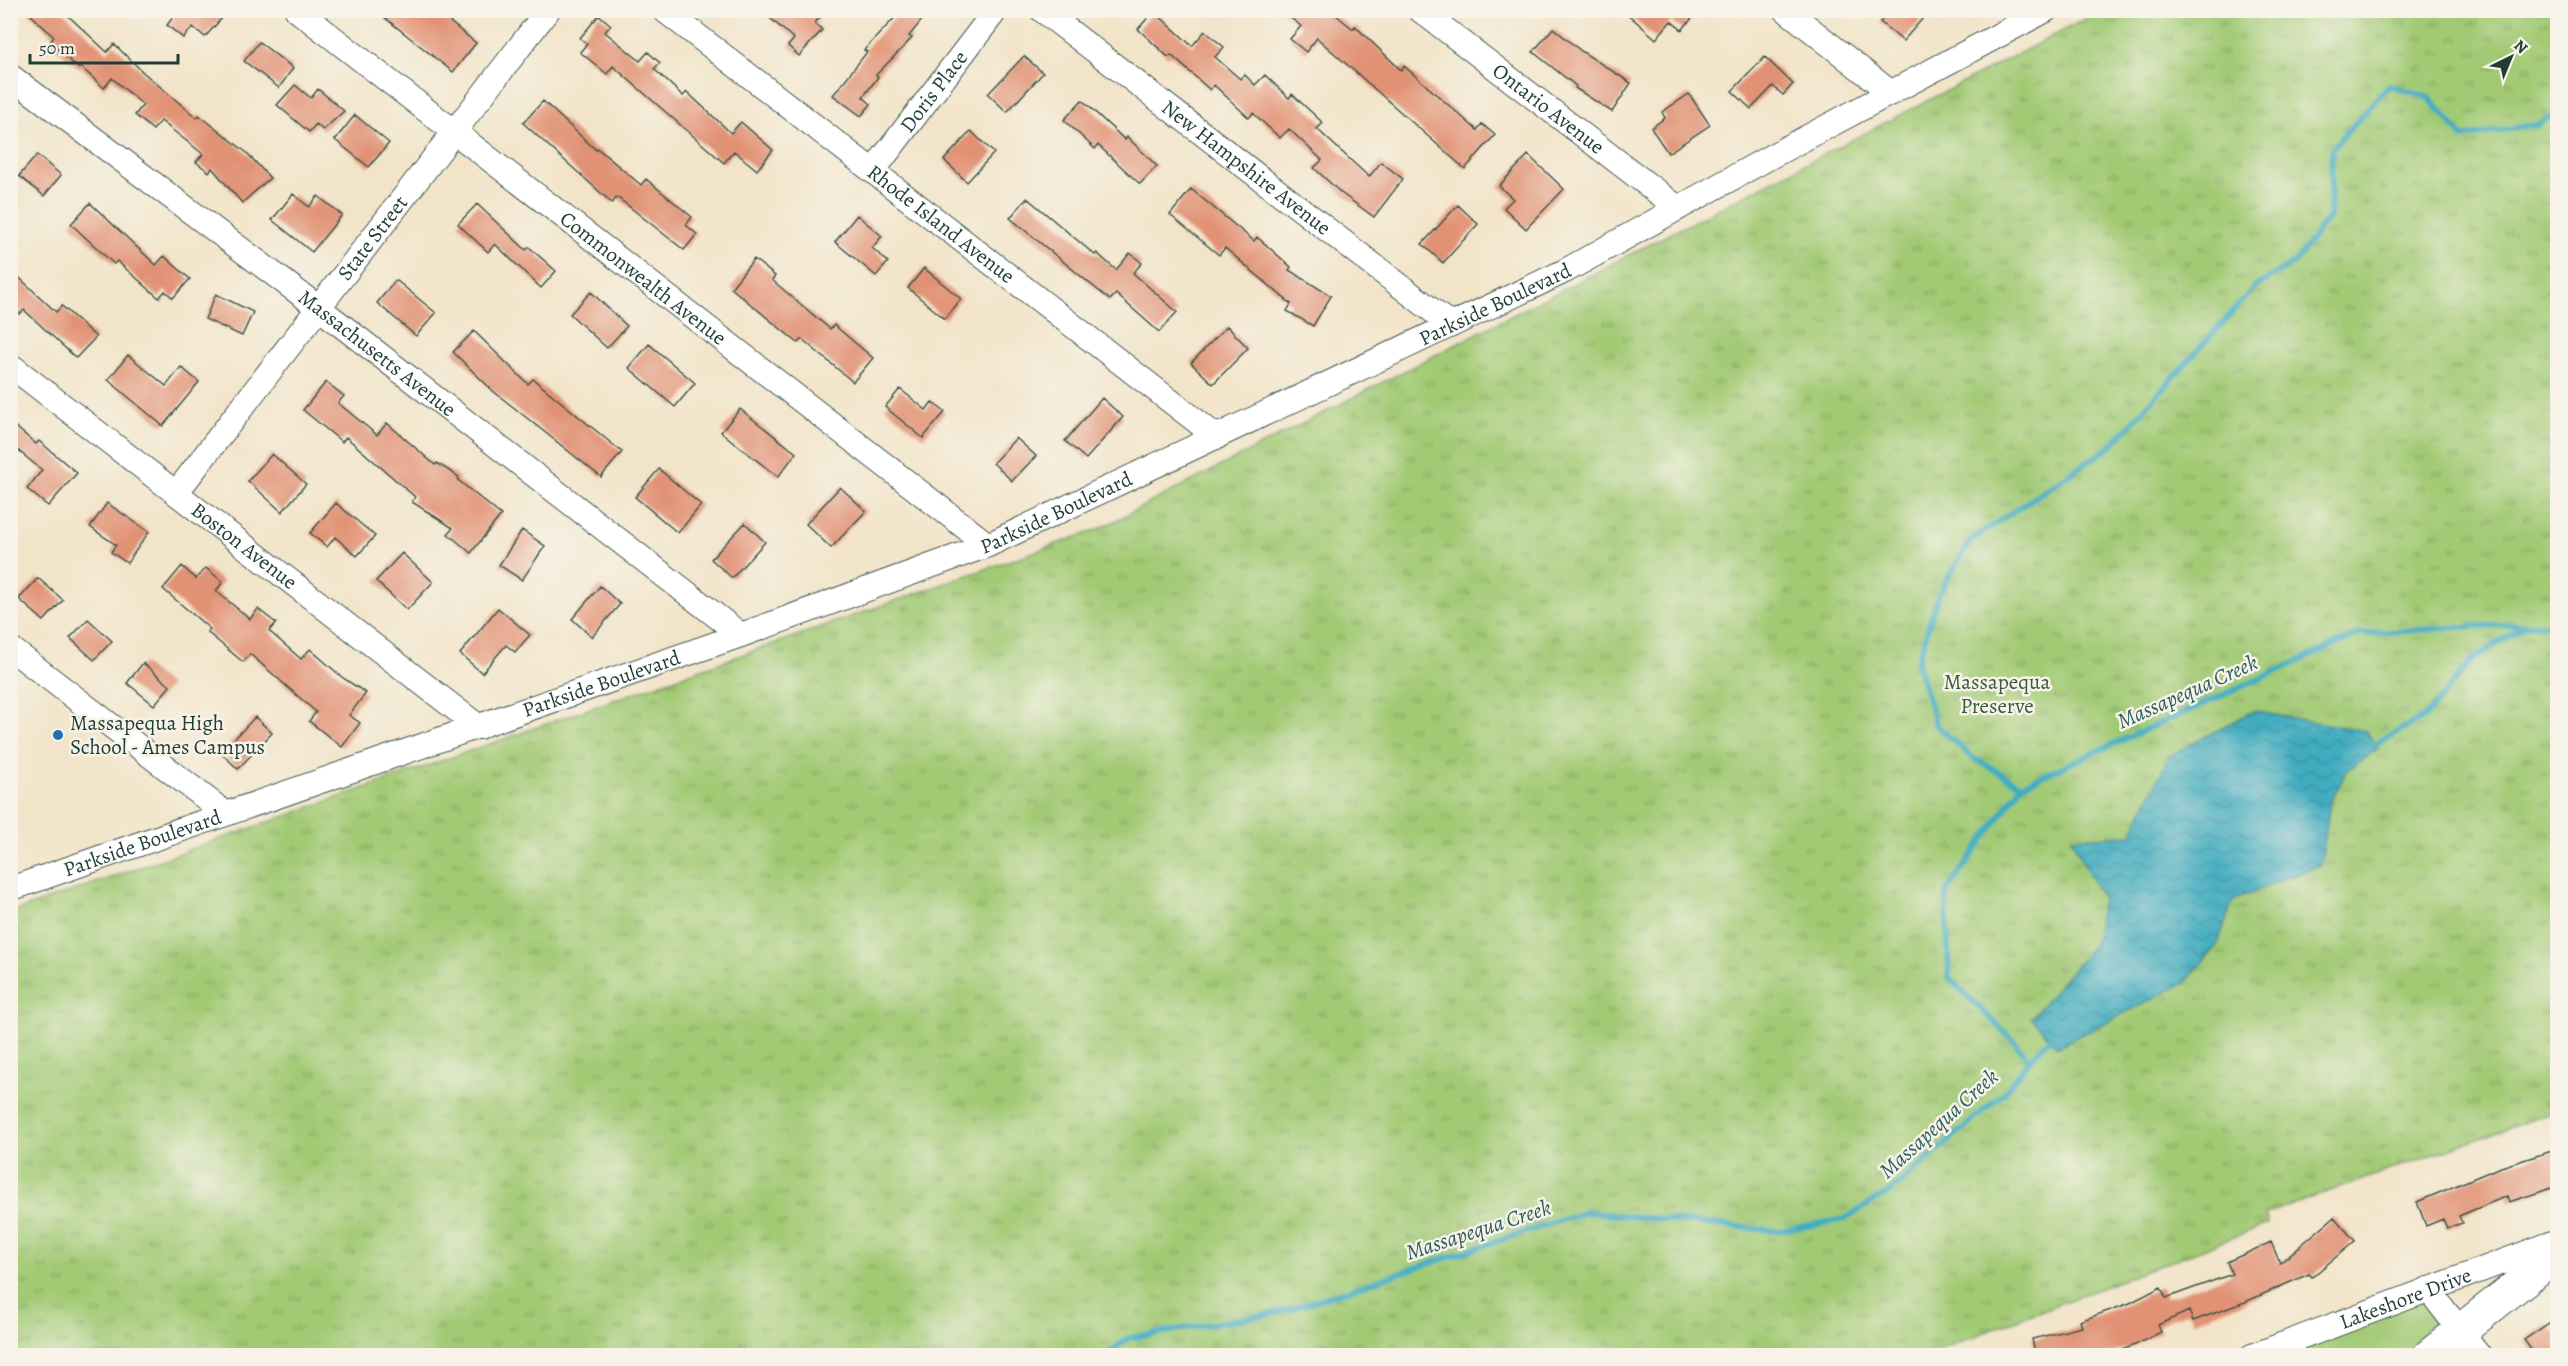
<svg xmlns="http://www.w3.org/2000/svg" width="2568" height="1366" font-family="Alegreya,serif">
  <defs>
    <pattern id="park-tufts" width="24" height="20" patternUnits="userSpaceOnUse" patternTransform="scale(1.5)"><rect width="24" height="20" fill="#a2ca75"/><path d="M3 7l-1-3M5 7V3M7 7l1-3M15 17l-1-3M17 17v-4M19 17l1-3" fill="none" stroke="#83a561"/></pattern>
    <pattern id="water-waves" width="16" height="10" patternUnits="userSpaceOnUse" patternTransform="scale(1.5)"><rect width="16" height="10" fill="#41acc0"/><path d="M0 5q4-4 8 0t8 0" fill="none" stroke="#368d9d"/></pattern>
  </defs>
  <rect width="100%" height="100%" fill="#f7f3e8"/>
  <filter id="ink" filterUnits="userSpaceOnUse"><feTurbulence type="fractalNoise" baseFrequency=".0167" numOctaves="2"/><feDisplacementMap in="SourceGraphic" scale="12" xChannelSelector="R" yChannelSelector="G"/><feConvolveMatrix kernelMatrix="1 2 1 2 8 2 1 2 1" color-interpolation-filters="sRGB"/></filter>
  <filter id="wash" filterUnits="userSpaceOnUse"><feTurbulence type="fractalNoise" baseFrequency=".008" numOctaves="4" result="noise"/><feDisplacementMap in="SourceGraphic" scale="24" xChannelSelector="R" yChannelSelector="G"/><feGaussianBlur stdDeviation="1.35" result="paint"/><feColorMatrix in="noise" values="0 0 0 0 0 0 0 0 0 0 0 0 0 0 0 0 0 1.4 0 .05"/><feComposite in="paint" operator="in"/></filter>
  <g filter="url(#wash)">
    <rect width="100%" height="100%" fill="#f2e4c9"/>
    <path fill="#a2ca75" stroke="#608454" stroke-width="1.5" d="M2428,1289L2461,1331L2429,1355L2252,1356Z"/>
    <path fill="url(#park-tufts)" stroke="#608454" stroke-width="1.5" d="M2101,11H2557V1111L2265,1214L2268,1224L1925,1355H11L10,913L1099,529Z"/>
    <path fill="url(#water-waves)" stroke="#30747a" stroke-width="1.5" d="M2253,711L2366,731L2379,748L2348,770L2330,803L2321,865L2233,900L2218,944L2185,983L2057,1047L2031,1018L2095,943L2102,899L2071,838L2131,835L2169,756Z"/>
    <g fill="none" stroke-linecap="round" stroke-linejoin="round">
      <path stroke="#41acc0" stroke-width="6" d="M2371,746L2426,716L2472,660L2526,625
        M2022,785L1973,758L1936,725L1917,664L1938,595L1971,540L2111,446L2255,287L2295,262L2330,215L2332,149L2389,85L2428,97L2463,137L2538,124L2558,112
        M2029,1060L2054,1034
        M1104,1356L1129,1338L1281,1312L1586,1212L1778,1231L1845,1219L1892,1190L2004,1093L2029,1060L2015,1042L1949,978L1946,892L2022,785L2359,634L2477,626L2558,624"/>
    </g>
    <g id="blocks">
      <path fill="#e19275" d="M26,10H62L107,52L114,44L144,73L197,118L199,115L246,152L270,178L242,203L212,168L209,172L196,162L203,154L161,121L153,130L135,115L143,105L112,78L104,88L81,67L79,69L50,42L54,37Z
        M173,10H213L222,18L205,37L193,27L183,38L167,25L176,13Z
        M375,10H435L476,43L453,72Z
        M761,10H826L815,23L822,30L799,56L788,46L794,39Z
        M902,10H930L909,36L912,38L876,75L878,77L863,97L871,104L861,116L833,95L867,52L864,50Z
        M1281,10H1330L1353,29L1355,26L1401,70L1404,66L1477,130L1482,124L1495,135L1465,169L1317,38L1306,52L1290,39L1301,26Z
        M1623,10H1699L1682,30L1671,21L1656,39Z
        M1890,10H1930L1903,41L1880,22Z
        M1154,11L1192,46L1205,31L1224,47L1215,57L1240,79L1244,74L1255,85L1265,75L1289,98L1292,94L1323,123L1317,129L1369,177L1381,162L1403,179L1374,217L1341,193L1314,168L1322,160L1289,129L1280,138L1253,113L1249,118L1214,85L1210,90L1171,55L1168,57L1138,29Z
        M599,15L611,25L605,32L640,61L648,52L660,63L654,69L683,96L687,92L731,133L741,122L773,150L757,170L734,151L724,163L613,66L607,74L580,52L587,44L580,38Z
        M1553,28L1581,51L1631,83L1612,112L1575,88L1576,86L1533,52Z
        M259,42L293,68L279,88L244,61Z
        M1024,56L1043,73L1007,112L988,94Z
        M1765,57L1793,84L1783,95L1773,86L1751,109L1732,91Z
        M295,85L311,98L318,89L344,111L323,130L316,124L309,132L277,105Z
        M1689,94L1710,125L1668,153L1651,128L1665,118L1662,112Z
        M1082,100L1125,140L1127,137L1157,166L1140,184L1098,145L1095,149L1064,120Z
        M543,101L596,150L597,148L641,185L646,179L692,217L686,225L697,234L684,250L617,197L612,203L523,123Z
        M355,115L389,143L369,167L335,140Z
        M971,131L994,153L967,182L944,160Z
        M37,155L61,175L44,196L19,176Z
        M1528,155L1564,189L1526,229L1504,208L1513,199L1499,186Z
        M1191,189L1254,241L1257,237L1291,267L1289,270L1331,296L1313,326L1287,311L1291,304L1225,248L1219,255L1170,215Z
        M293,194L309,207L318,196L342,215L312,252L272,220Z
        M1027,198L1095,255L1097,253L1116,270L1130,253L1142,263L1133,273L1177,312L1159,332L1116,294L1110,300L1010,218Z
        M90,203L156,265L164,256L190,279L173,298L165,291L159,298L117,261L114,264L71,224Z
        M477,204L526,250L529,247L556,271L541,288L495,244L488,252L458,224Z
        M1458,205L1478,224L1443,263L1422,244Z
        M857,215L882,236L872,248L888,262L876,276L835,242Z
        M754,259L775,276L772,280L830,329L834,325L873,358L853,382L802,339L798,343L731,288Z
        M924,268L961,299L945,319L908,288Z
        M10,269L56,312L62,306L96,337L76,358L24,310L20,314L10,305Z
        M396,280L436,313L416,336L377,303Z
        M591,292L627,326L607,348L570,314Z
        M216,294L253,312L242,336L205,319Z
        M1227,326L1248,348L1213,384L1191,363Z
        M474,331L528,384L533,379L622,452L601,477L493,391L453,352Z
        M649,344L695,383L675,407L629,368Z
        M128,355L166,386L181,367L199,382L163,426L108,380Z
        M326,382L344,396L338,403L377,435L387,423L435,465L437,463L459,477L458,480L501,515L471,553L448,534L453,528L412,502L415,497L346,437L342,442L303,410Z
        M900,389L926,410L932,402L945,412L923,438L885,407Z
        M1102,398L1123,417L1086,459L1065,441Z
        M740,409L796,453L778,477L721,432Z
        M10,422L36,444L39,441L77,473L48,506L27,489L42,470L10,444Z
        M1016,438L1036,456L1012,481L993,463Z
        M272,454L306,484L282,512L248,481Z
        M659,469L701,505L678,533L635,497Z
        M840,487L866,511L831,548L806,524Z
        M107,503L149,532L127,563L111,552L116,545L90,527Z
        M336,503L375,536L357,556L335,537L327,547L310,533Z
        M745,523L765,542L732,578L711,559Z
        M522,530L545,546L522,580L499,565Z
        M402,553L433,582L407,610L376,581Z
        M182,566L196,579L206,568L223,582L216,591L250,619L258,609L276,623L269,631L301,659L310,649L343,678L366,693L349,715L360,723L342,747L309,721L316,712L250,654L243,662L207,632L210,629L163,589Z
        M38,578L63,600L44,621L19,599Z
        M600,586L620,604L592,637L572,619Z
        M498,608L530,635L515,652L506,645L482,673L460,654Z
        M88,619L112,641L94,660L70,638Z
        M143,663L170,686L154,705L127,683Z
        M255,717L272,733L238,769L221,753Z
        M2558,1149V1186L2509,1202L2507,1196L2459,1216L2462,1223L2447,1228L2443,1219L2426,1226L2417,1202L2498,1168Z
        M2334,1217L2355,1241L2312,1277L2309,1274L2245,1302L2193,1321L2189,1311L2158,1325L2161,1332L2135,1345L2106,1356H2036L2032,1339L2082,1327L2080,1321L2130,1303L2161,1287L2166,1298L2232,1274L2227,1262L2271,1242L2280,1263Z
        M2549,1323L2558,1335V1356H2536L2524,1340Z"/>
    </g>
  </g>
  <g filter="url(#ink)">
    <use href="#blocks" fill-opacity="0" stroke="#3f564a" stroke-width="1.5"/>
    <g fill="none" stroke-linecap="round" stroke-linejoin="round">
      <defs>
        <g id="street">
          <path id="s1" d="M297,10L988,545"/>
          <path id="s2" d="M664,10L1217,437"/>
          <path id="s3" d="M1042,10L1451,325"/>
          <path id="s4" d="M1420,10L1678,208"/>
          <path d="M1786,10L1891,93"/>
          <path id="s5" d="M10,76L319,308L741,635"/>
          <path id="s6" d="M873,171L996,10"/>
          <path id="s7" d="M10,365L479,727"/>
          <path id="s8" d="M176,493L548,10"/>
          <path d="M10,648L225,813"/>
          <path id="s9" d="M10,889L741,635L988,545L1565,271L1770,157L2046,10"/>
          <path d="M2428,1289L2480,1356"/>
          <path id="s10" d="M2252,1356L2558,1241"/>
        </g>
        <path id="secondary" d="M2429,1356L2558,1253"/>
      </defs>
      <use href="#street" stroke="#3f564a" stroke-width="26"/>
      <use href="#secondary" stroke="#3f564a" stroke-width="35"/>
      <use href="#street" stroke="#fff" stroke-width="24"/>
      <use href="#secondary" stroke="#fff" stroke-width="33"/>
    </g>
  </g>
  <circle fill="#1f6fb2" stroke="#f7f3e8" stroke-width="2" cx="58" cy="735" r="6"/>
  <g text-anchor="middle" stroke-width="5" stroke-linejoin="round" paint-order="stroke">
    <g font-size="21" fill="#1f3d34" stroke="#f7f3e8">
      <text dy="7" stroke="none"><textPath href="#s6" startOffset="100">Doris Place</textPath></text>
      <text dy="7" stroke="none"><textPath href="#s4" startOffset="162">Ontario Avenue</textPath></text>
      <text dy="7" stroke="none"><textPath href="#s3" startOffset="258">New Hampshire Avenue</textPath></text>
      <text dy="7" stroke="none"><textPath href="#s2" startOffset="350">Rhode Island Avenue</textPath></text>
      <text dy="7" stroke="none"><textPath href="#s8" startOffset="322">State Street</textPath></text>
      <text dy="7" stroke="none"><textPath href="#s1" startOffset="438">Commonwealth Avenue</textPath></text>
      <text dy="7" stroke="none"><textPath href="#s9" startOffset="1598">Parkside Boulevard</textPath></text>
      <text dy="7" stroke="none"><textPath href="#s5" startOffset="460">Massachusetts Avenue</textPath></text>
      <text dy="7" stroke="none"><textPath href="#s9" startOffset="1112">Parkside Boulevard</textPath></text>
      <text dy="7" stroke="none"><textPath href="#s7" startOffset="296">Boston Avenue</textPath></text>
      <text dy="7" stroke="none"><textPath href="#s9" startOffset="626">Parkside Boulevard</textPath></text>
      <text dy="7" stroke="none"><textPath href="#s9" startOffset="140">Parkside Boulevard</textPath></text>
      <text dy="7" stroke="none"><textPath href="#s10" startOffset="164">Lakeshore Drive</textPath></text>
    </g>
    <g font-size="21" fill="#395941" stroke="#f7f3e8">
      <text x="1997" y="689">Massapequa<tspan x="1997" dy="24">Preserve</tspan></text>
    </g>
    <g font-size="21" fill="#1f3d34" stroke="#f7f3e8" text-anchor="start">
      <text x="70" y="730">Massapequa High<tspan x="70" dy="24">School - Ames Campus</tspan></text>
    </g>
    <g font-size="22" font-style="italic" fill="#295e5e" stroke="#f7f3e8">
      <text transform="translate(2187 691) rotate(-24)" y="8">Massapequa Creek</text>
      <text transform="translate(1938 1123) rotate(-42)" y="8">Massapequa Creek</text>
      <text transform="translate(1478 1229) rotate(-18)" y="8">Massapequa Creek</text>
    </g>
  </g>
  <rect width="2568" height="1366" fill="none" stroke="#f7f3e8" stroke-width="36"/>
  <g transform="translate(2511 57) rotate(43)" stroke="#f7f3e8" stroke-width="4.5" paint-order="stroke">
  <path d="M0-4.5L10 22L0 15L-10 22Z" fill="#1f3d34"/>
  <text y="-9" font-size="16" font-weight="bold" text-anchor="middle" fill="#1f3d34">N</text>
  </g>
  <path d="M30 54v9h148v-9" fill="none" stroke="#1f3d34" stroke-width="3"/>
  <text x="39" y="54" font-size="18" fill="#1f3d34" stroke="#f7f3e8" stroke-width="4.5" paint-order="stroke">50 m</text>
</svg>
